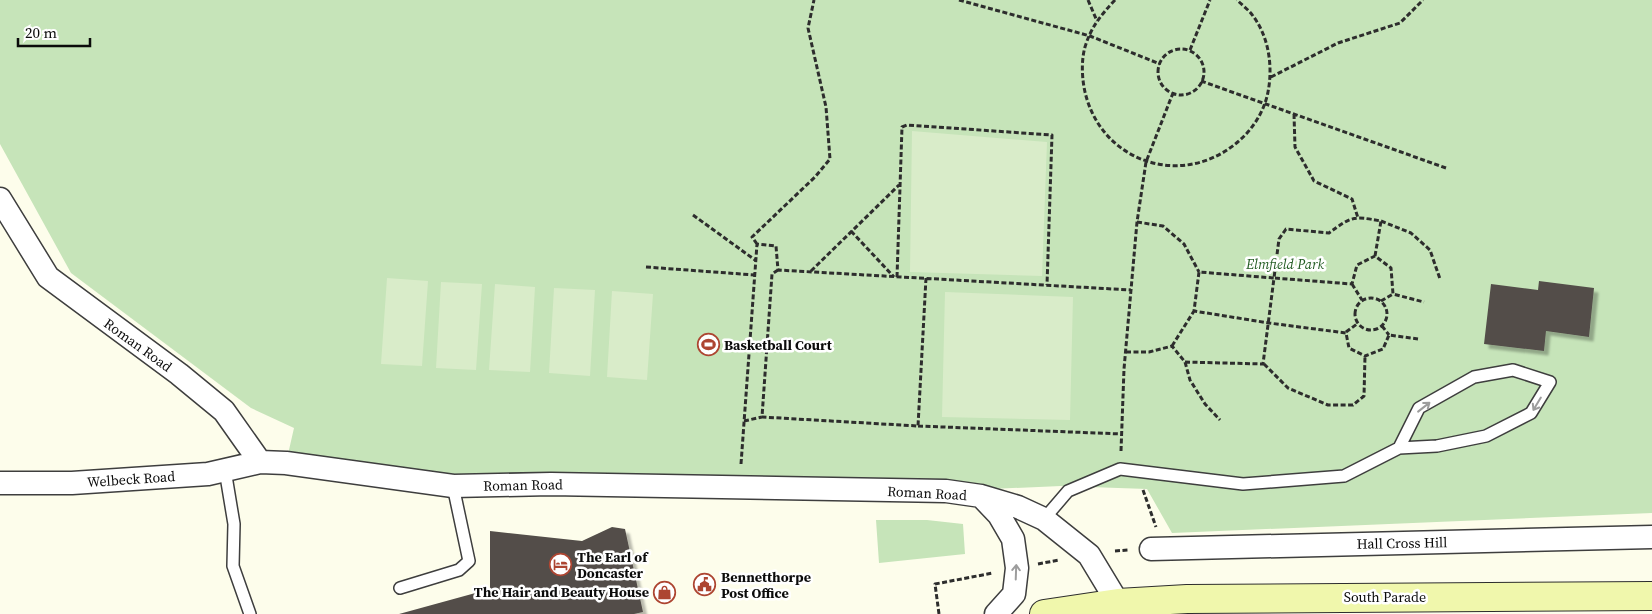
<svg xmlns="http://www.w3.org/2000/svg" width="1652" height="614" font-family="'Source Serif 4',serif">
  <defs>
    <filter id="shadow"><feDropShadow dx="4.5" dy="4.5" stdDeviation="1" flood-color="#0004"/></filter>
  </defs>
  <rect width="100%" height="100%" fill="#fdfdeb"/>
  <path fill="#c6e4b9" d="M0,0H1652V513L1172,533L1147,489L1061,486L946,491L551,484L286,463L294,428L251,408L71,273L0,144Z
    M876,520H927L963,524L965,554L879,563Z"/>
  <path fill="#d9ecc9" d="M912,131L1047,142L1042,276L910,272Z
    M387,278L428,281L422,366L381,364Z
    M441,282L482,284L476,370L436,368Z
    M495,284L535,287L530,372L489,370Z
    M554,288L595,290L590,376L549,373Z
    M612,291L653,294L647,380L607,377Z
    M945,292L1073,297L1070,420L942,417Z"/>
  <path fill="#534e49" filter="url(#shadow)" d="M1539,281L1594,288L1589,337L1546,331L1544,351L1484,344L1491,284L1538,290Z
    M612,527L625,529L643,612L634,614H399L490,589V531L582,541Z"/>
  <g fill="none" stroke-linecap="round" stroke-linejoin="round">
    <defs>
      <path id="lane" d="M225,470L234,524L233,566L250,614
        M1044,519L1068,491L1120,469L1243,484L1344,476L1399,448L1437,446L1486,436L1531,413L1550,382L1513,370L1474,377L1419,408L1399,448
        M400,588L459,570L469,561L453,486"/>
      <path id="street" d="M0,199L48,277L179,374L224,411L260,462L286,463L453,486L551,484L946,491L981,496L1018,507L1044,519L1089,555L1118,603
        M0,483H72L208,474L260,462
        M981,496L999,515L1013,539L1017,568L1014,594L996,614
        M1151,549L1652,537"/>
      <path id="secondary" d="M1044,614L1118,603L1187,599L1652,596"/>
    </defs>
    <use href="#lane" stroke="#3e3e3e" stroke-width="14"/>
    <use href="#street" stroke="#3e3e3e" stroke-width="25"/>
    <use href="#secondary" stroke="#2d2d2d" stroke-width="30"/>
    <path stroke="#2d2d2d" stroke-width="3" stroke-dasharray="5 2.5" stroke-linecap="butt" d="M959,0L1090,36L1160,64
      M1088,0L1097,21
      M1115,0C1101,15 1091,27 1085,47C1081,61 1082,79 1085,92C1101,161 1179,188 1234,145C1251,132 1264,113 1268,92C1273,67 1269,37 1253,16C1249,10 1242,5 1237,0
      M1158 72a23 23 0 1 1 46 0a23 23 0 1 1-46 0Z
      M1190,50L1210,0
      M1271,77L1338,43L1400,23L1423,0
      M1201,81L1446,168
      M1294,114L1295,147L1314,181L1352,199L1358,218
      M693,215L755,260
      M1381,221L1411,233L1430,250L1440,279
      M1137,222L1163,226L1184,244L1199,272
      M851,231L894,277
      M757,244L752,237L815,177L830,159L826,107L808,28L814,0
      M1375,256L1381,221C1353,216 1352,216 1329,233L1286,229L1279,239L1274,278L1352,284L1357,265L1375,256L1391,268L1393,294L1424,302
      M646,267L755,275
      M778,270L772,274L762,417L918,426L926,278
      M811,271L899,185
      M897,277L902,127L907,125L1052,135L1047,285
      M1352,284L1362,300
      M1355 314a16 16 0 1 1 32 0a16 16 0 1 1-32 0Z
      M1381,301L1393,294
      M1382,326L1389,335
      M1346,332L1357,324
      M1172,346L1194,311
      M1126,352H1149L1172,346L1185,362L1190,380L1205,404L1220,420
      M1185,362L1263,364L1274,278L1199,272L1194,311L1269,323L1346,333L1349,348L1365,356L1383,349L1389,335L1418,339
      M1264,364L1288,388L1328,405H1353L1364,396L1365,356
      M744,421L762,417
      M918,426L1122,434
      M1121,451L1124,369L1137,222L1146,162L1173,93
      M741,464L757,244L776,246L778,270L1131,290
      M1143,490L1156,527
      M1115,551L1128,550
      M1038,564L1059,560
      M939,614L935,584L993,573"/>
    <use href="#lane" stroke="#fff" stroke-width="11"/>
    <use href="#street" stroke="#fff" stroke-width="22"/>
    <use href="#secondary" stroke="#f0f7ac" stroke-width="28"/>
  </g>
  <defs><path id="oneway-shaft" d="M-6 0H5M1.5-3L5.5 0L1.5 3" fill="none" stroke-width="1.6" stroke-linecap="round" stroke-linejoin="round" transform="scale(1.25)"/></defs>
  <g stroke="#9d9d9d">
    <use href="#oneway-shaft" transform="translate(1537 404) rotate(121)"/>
    <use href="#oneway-shaft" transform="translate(1424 407) rotate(-38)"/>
    <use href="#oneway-shaft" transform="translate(1016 572) rotate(-88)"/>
  </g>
  <defs>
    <symbol id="stadium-ring" viewBox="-11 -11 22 22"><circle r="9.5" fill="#fff" stroke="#ad4531" stroke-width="1.5"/><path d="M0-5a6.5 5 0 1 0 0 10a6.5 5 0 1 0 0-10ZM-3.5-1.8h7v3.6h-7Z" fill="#ad4531"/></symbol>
    <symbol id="hotel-ring" viewBox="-11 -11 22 22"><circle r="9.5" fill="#fff" stroke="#ad4531" stroke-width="1.5"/><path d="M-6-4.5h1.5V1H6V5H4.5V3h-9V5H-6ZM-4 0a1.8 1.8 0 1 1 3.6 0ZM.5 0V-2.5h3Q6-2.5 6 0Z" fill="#ad4531"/></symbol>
    <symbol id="civic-ring" viewBox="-11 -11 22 22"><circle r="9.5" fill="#fff" stroke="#ad4531" stroke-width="1.5"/><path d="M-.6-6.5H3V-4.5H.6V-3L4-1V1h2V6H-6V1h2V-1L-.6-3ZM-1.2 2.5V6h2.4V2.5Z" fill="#ad4531"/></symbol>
    <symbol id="shop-ring" viewBox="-11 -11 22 22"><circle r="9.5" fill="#fff" stroke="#ad4531" stroke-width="1.5"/><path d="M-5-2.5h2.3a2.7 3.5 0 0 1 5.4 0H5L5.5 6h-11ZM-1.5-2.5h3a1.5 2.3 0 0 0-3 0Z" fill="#ad4531"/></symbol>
  </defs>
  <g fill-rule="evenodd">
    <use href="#stadium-ring" x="696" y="332" width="25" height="25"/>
    <use href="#hotel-ring" x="548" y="552" width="25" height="25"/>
    <use href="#civic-ring" x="692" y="572" width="25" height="25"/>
    <use href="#shop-ring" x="652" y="580" width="25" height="25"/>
  </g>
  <g text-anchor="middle" stroke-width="5" stroke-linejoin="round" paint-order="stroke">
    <g font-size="14" font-style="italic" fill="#235c23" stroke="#fff">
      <text x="1285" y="269">Elmfield Park</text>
    </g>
    <g font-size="14" fill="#0b0b0b" stroke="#fff">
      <text transform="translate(138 345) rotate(36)" y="5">Roman Road</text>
      <text transform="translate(131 479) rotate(-4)" y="5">Welbeck Road</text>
      <text transform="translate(523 485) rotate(-1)" y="5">Roman Road</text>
      <text transform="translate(927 493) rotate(3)" y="5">Roman Road</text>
      <text transform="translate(1402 543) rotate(-1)" y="5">Hall Cross Hill</text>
      <text x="1385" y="602">South Parade</text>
    </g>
    <g font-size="14" font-weight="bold" fill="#0b0b0b" stroke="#fff" text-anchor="start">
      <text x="724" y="350">Basketball Court</text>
      <text x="577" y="562">The Earl of<tspan x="577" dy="16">Doncaster</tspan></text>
      <text x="721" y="582">Bennetthorpe<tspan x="721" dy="16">Post Office</tspan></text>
      <text x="649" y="597" text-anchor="end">The Hair and Beauty House</text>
    </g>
  </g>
  <path d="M18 38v8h72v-8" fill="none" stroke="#0b0b0b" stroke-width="2.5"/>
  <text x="25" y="38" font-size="15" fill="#0b0b0b" stroke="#ffffff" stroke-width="4" paint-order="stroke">20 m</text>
</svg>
